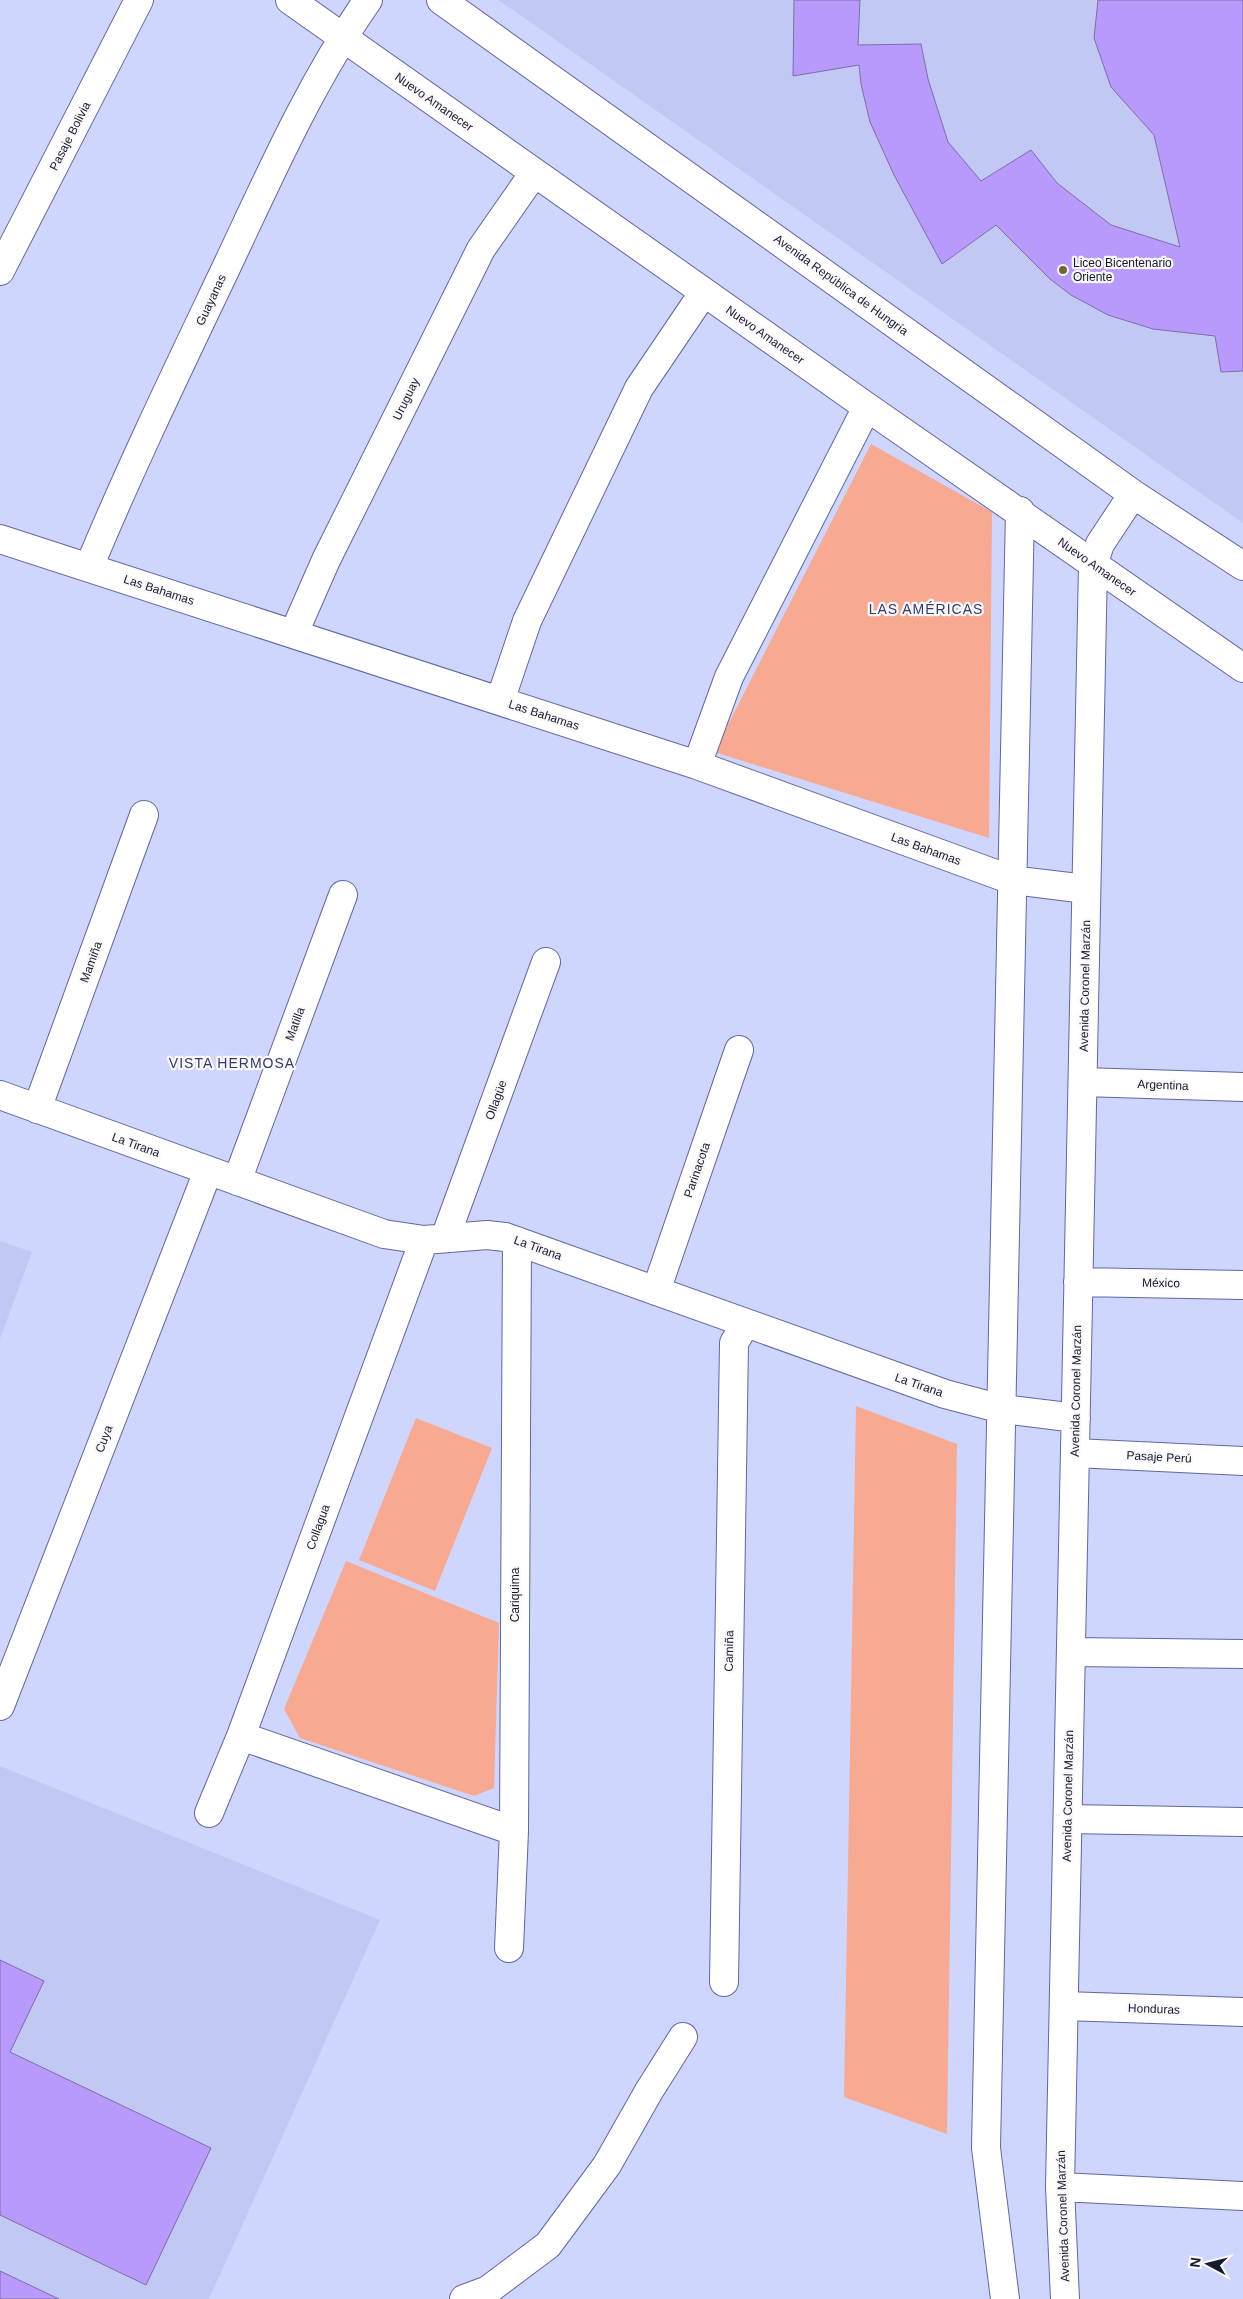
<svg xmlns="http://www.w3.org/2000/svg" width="1243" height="2299" font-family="Arial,sans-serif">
  <rect width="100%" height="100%" fill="#cfd6fd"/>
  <path fill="#c1c8f4" d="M498,0H1243V523L523,17Z
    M0,1241L32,1252L0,1339Z
    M0,1766L380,1920L209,2299H0Z"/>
  <path fill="#f7a992" d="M871,444L992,512L989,838L714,752Z
    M856,1406L957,1444L947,2134L844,2097Z
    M416,1418L492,1448L435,1591L359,1560Z
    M346,1561L499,1623L494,1788L474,1796L300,1738L284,1709Z"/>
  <path fill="#b89afc" stroke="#7f6da9" d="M794,0H860L858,45L921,44L928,79L948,142L981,181L1031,150L1057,183L1111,225L1180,247L1154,135L1111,87L1094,38L1098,0H1243V371L1221,372L1215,336L1153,329L1108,315L1071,295L1050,279L996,225L942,264L894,175L870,122L861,84L859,65L793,76Z
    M0,1960L44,1981L10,2052L211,2148L146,2285L0,2215Z
    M0,2271L59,2299H0Z"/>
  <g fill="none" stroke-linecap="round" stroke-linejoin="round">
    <defs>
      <path id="minor" d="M290,0L867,407L1243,668
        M441,0L1133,494L1243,566
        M0,271L139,0
        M0,539L697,765L1012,880L1086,889
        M89,567C131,466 179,367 226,268C269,177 310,83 368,0
        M294,633L326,560L481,249L534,173
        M500,701L527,621L639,388L704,292
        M697,765L729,677L867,407
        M1083,1082L1243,1087
        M0,1095L384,1234L424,1240L487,1235L505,1237L945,1394L1002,1409L1076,1418
        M37,1109L144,815
        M237,1181L343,895
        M445,1238L546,962
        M1078,1282L1243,1285
        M656,1291L739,1050
        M1075,1453L1243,1461
        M1071,1652L1243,1654
        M0,1706L208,1171
        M241,1736L514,1831
        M209,1813L241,1736L424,1240
        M1068,1819L1243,1822
        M509,1948L514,1831L517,1241
        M724,1982L734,1343L745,1324
        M1064,2006L1243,2012
        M1060,2187L1243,2196
        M464,2299L488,2290L548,2245L607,2165L649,2091L683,2037
        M1005,2299L986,2148L1020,511
        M1065,2299L1060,2187L1093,565L1100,544L1133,494"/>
    </defs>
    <use href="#minor" stroke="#6067a1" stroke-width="30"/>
    <use href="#minor" stroke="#fff" stroke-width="28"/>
  </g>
  <circle fill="#716632" stroke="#f9f9f9" stroke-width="2" cx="1063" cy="270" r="5"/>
  <g text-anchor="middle" stroke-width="4.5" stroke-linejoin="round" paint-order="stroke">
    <g font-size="12" fill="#161930" stroke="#f9f9f9">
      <text transform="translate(434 102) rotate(35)" y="4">Nuevo Amanecer</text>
      <text transform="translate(70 136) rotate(-63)" y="4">Pasaje Bolivia</text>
      <text transform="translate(841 285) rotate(36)" y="4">Avenida República de Hungría</text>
      <text transform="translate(211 300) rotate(-65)" y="4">Guayanas</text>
      <text transform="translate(765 335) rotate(35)" y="4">Nuevo Amanecer</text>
      <text transform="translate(406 399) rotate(-64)" y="4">Uruguay</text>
      <text transform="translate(1097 567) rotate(35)" y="4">Nuevo Amanecer</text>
      <text transform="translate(159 590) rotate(18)" y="4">Las Bahamas</text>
      <text transform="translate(544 715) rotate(18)" y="4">Las Bahamas</text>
      <text transform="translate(926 849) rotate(20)" y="4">Las Bahamas</text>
      <text transform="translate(91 962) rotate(-70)" y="4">Mamiña</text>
      <text transform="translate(1085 986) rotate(-89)" y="4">Avenida Coronel Marzán</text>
      <text transform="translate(295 1024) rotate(-70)" y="4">Matilla</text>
      <text transform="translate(1163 1085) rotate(2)" y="4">Argentina</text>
      <text transform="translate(496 1100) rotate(-70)" y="4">Ollagüe</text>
      <text transform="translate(136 1145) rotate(20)" y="4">La Tirana</text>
      <text transform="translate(697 1170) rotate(-71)" y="4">Parinacota</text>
      <text transform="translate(538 1248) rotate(20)" y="4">La Tirana</text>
      <text transform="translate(1161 1283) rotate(1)" y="4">México</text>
      <text transform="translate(919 1385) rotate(19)" y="4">La Tirana</text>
      <text transform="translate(1076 1391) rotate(-89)" y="4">Avenida Coronel Marzán</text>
      <text transform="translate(104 1439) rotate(-69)" y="4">Cuya</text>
      <text transform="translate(1159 1457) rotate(3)" y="4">Pasaje Perú</text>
      <text transform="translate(318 1527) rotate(-70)" y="4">Collagua</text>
      <text transform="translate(515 1595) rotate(-90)" y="4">Cariquima</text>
      <text transform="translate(729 1651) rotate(-89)" y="4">Camiña</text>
      <text transform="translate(1068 1796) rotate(-89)" y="4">Avenida Coronel Marzán</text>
      <text transform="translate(1154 2009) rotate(2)" y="4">Honduras</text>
      <text transform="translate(1063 2216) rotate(-92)" y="4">Avenida Coronel Marzán</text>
    </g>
    <g font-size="12" fill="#161930" stroke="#f9f9f9" text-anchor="start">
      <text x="1073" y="267">Liceo Bicentenario<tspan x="1073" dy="14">Oriente</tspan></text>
    </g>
    <g font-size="14" letter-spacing="1" fill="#34396e" stroke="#f9f9f9">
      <text x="926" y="614">LAS AMÉRICAS</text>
      <text x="232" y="1068">VISTA HERMOSA</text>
    </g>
  </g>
  <g transform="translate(1208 2264) rotate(277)" stroke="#f9f9f9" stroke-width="4" paint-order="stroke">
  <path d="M0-4L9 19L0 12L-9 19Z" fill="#161930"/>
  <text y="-8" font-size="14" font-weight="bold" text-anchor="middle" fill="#161930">N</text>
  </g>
</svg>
